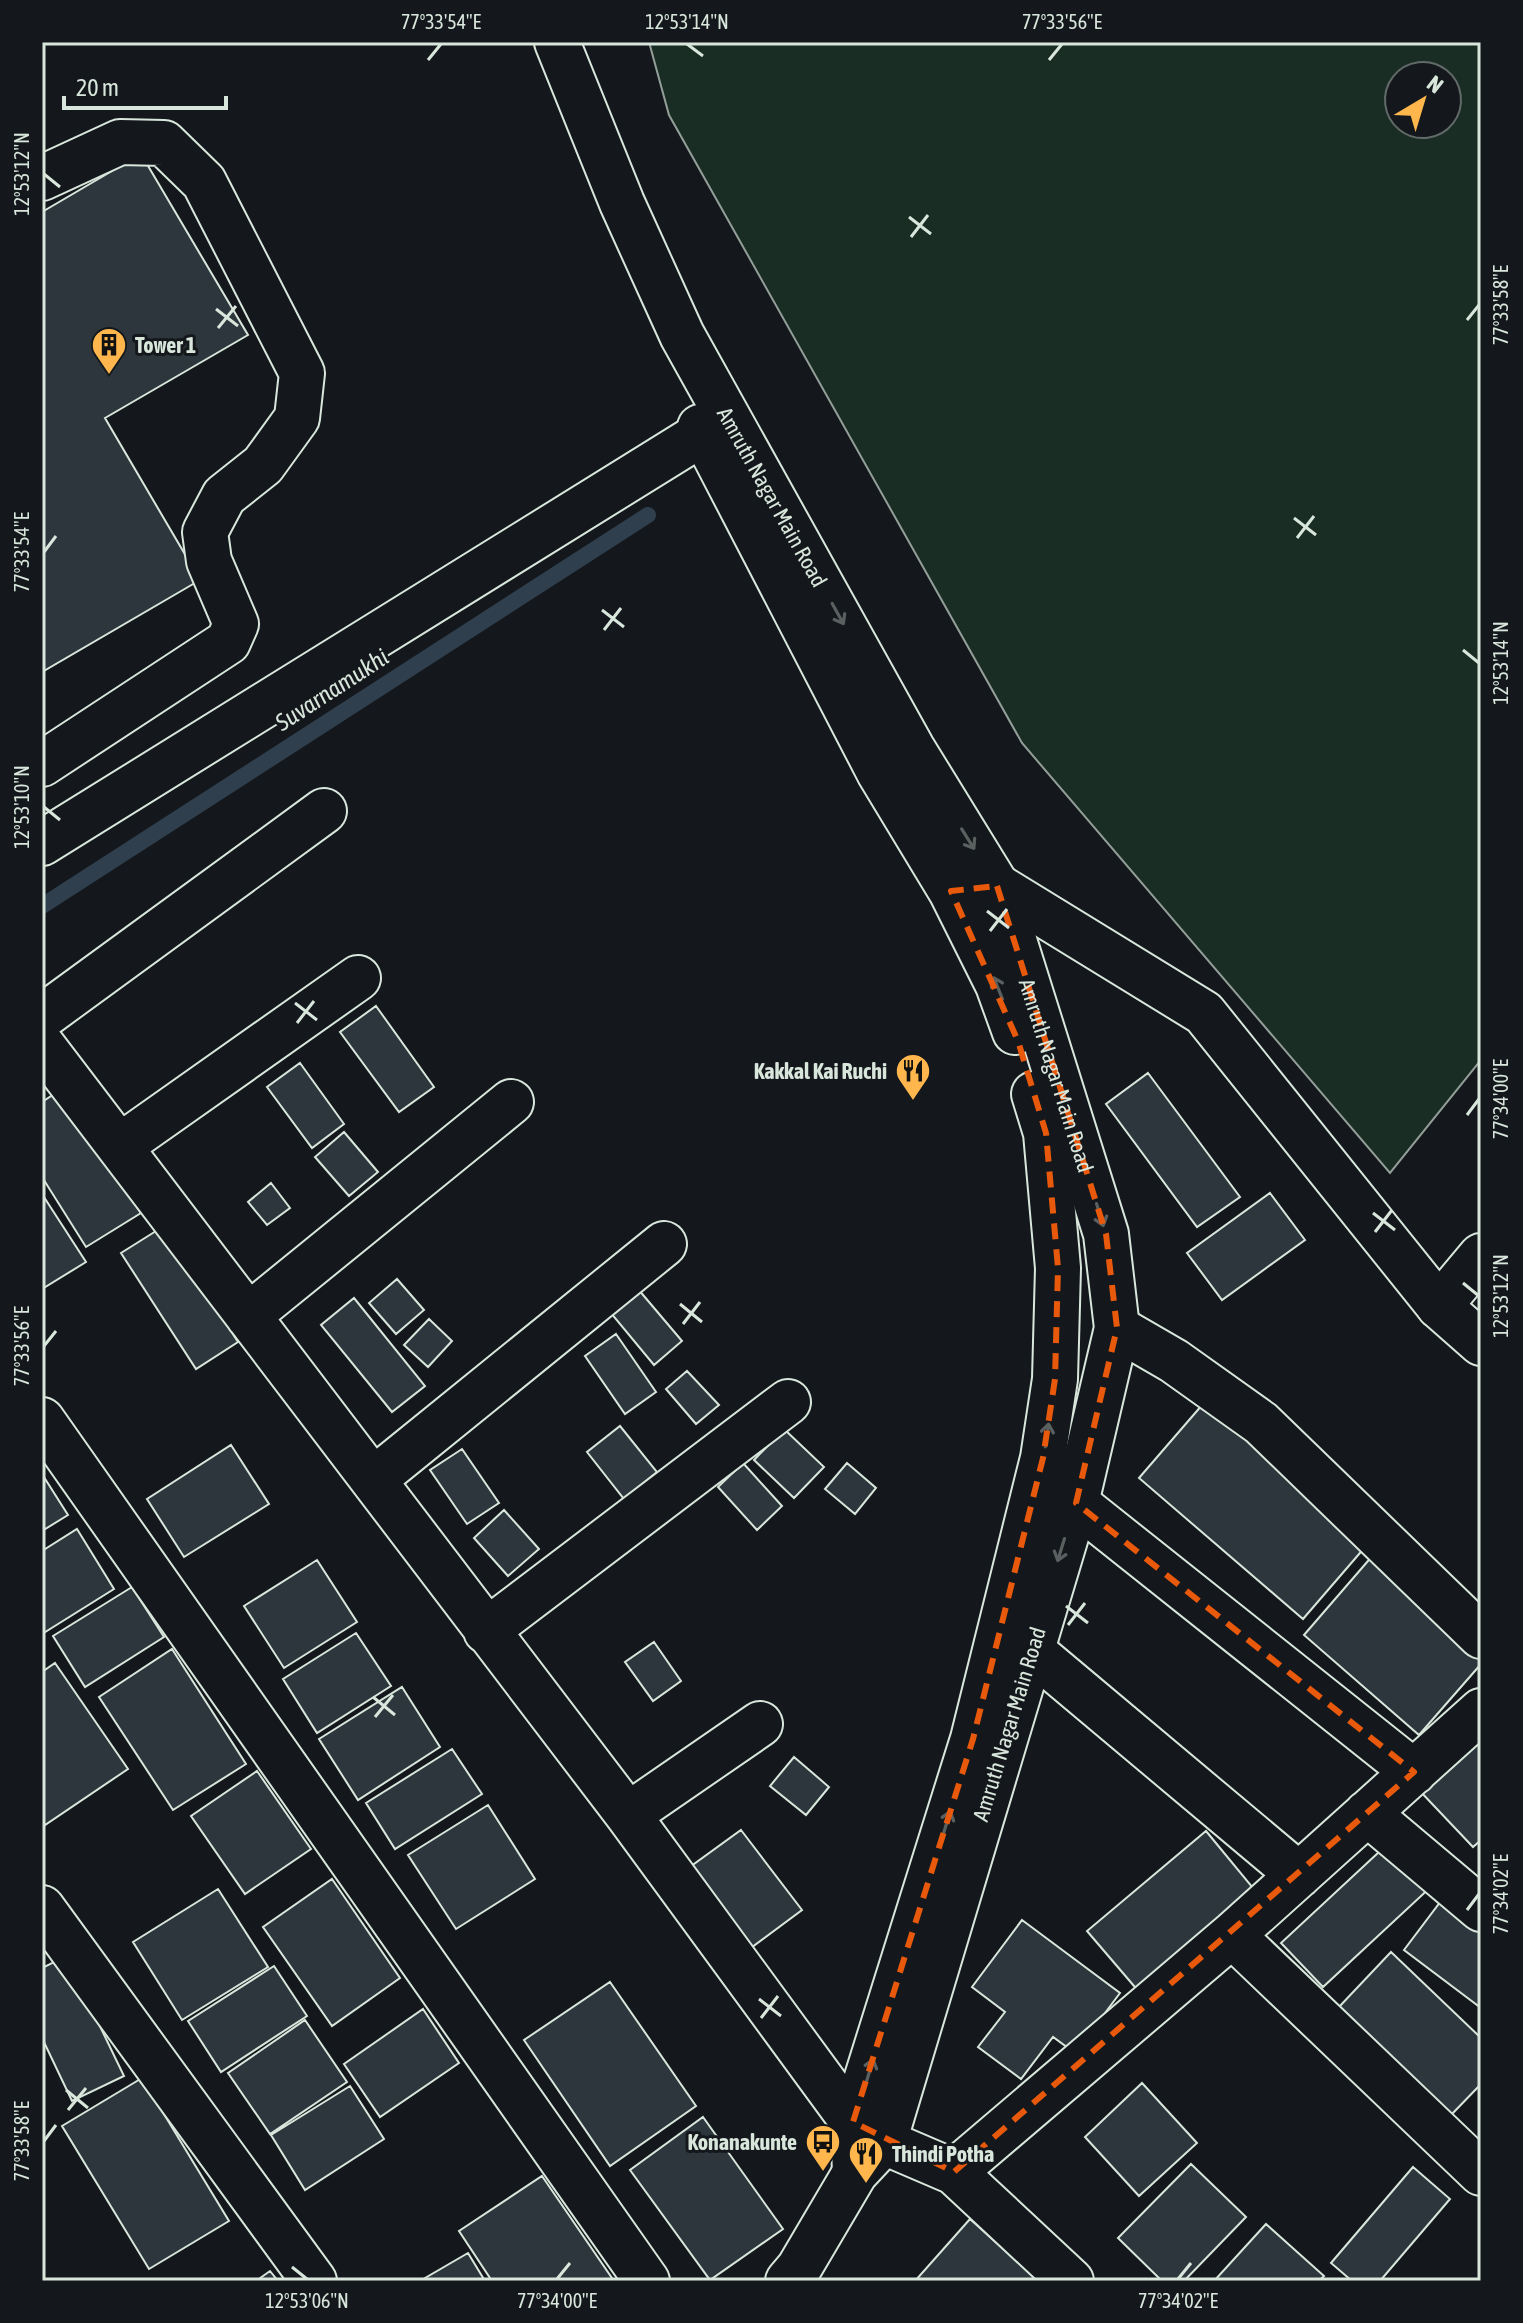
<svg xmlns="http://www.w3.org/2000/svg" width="1523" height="2323" font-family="'Asap Condensed',sans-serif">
  <rect width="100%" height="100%" fill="#14181c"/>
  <path fill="#1a2d24" stroke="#939e99" stroke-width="2" fill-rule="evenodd" d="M649,42H1481V1060L1390,1173L1022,743L669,115ZM1399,76H1447V124H1399Z"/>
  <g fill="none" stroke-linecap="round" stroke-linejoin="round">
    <path stroke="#2f3f4d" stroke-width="16" d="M42,906L648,515"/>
  </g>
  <path fill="#2c363c" stroke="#d8e6dc" stroke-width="2" d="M141,154L248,335L105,418L200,580L42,672V212Z
    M376,1006L434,1087L399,1112L340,1032Z
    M300,1063L344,1124L312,1148L267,1087Z
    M1148,1073L1240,1197L1197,1227L1106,1104Z
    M62,1089L141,1213L86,1247L42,1177V1102Z
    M344,1132L378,1172L349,1196L315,1157Z
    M271,1183L290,1208L267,1225L248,1202Z
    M1270,1193L1305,1240L1222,1300L1187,1253Z
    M42,1194L86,1262L42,1289Z
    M164,1226L238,1342L196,1369L121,1253Z
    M397,1279L424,1310L396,1334L369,1303Z
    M638,1289L682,1341L654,1365L610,1312Z
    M354,1298L425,1386L392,1412L321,1325Z
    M429,1319L452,1341L428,1367L404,1345Z
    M616,1334L656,1392L625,1414L585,1356Z
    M687,1371L719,1405L696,1424L666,1389Z
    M1209,1397L1372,1539L1303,1619L1139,1478Z
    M620,1426L657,1472L624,1499L587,1452Z
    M784,1429L824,1467L794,1498L754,1460Z
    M231,1445L269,1504L184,1557L147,1499Z
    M462,1449L499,1503L467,1524L430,1470Z
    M743,1463L782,1506L757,1530L718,1487Z
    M847,1463L876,1488L855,1514L825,1489Z
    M42,1474L68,1515L42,1531Z
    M504,1510L539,1549L508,1576L474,1538Z
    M77,1529L114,1589L42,1634V1551Z
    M1374,1554L1481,1647V1664L1419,1735L1304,1635Z
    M317,1560L357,1622L284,1668L244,1606Z
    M132,1587L164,1637L85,1687L53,1636Z
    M356,1633L391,1686L317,1733L283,1679Z
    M654,1642L681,1681L653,1701L625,1662Z
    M172,1649L246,1764L173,1810L99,1697Z
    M55,1663L128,1769L45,1825L42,1820V1672Z
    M402,1687L440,1747L358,1800L319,1739Z
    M1481,1729V1840L1473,1847L1418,1789Z
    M452,1749L482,1794L395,1849L366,1803Z
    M794,1757L829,1787L806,1815L770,1786Z
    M257,1771L311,1849L245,1894L191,1816Z
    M488,1805L535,1879L456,1929L408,1855Z
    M741,1830L802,1910L744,1953L683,1872Z
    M1206,1831L1258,1894L1140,1993L1087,1931Z
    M1393,1839L1434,1884L1323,1987L1281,1943Z
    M332,1879L400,1978L332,2026L263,1927Z
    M218,1889L268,1967L182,2020L133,1942Z
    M1441,1901L1481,1932V2008L1404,1950Z
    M1022,1920L1120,1993L1075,2053L1053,2037L1021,2079L978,2047L1005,2012L972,1987Z
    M1391,1952L1481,2038V2084L1451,2115L1338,2008Z
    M66,1956L124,2076L72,2101L42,2038V1968Z
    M274,1966L307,2016L221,2072L188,2021Z
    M610,1982L696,2106L610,2166L524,2040Z
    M423,2009L459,2063L380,2117L344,2064Z
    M305,2020L347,2082L270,2134L228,2073Z
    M142,2078L229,2221L149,2269L62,2126Z
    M1142,2083L1197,2143L1139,2196L1085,2137Z
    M350,2086L384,2139L305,2190L271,2135Z
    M703,2117L783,2229L710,2280L630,2170Z
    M1191,2164L1246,2217L1184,2281H1162L1118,2238Z
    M1413,2167L1450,2199L1380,2281H1352L1331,2263Z
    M542,2176L614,2281H492L459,2231Z
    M970,2219L1039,2281H915Z
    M1266,2224L1324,2276L1319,2281H1214Z
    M468,2253L485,2281H420Z
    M270,2271L278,2281H256Z"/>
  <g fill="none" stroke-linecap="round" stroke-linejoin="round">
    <defs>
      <path id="minor" d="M42,178L120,142L164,143L204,182L302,373L297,418L263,465L224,496L205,532L209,561L236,624L228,642L42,764
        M42,843L703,433
        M42,1017L324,811
        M42,1045L628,1815L853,2122L884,2142L954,2172L1071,2281
        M120,1146L358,978
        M1439,1306L1481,1256
        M248,1316L511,1102
        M1117,1328L1174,1361L1261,1423L1481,1636
        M42,1420L647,2281
        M373,1480L664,1244
        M1076,1503L1414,1772
        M486,1631L788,1402
        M1031,1650L1299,1875
        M1367,1813L1481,1909
        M628,1815L760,1724
        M42,1908L314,2281
        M1232,1935L1481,2173
        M954,2172L1232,1935L1481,1711"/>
      <path id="tertiary" d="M970,889L997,886L1204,1013L1439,1306L1481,1343"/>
      <g id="secondary">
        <path id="s1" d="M557,42L622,203L682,335L912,748L997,886L1106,1234L1117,1328L1076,1503L884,2142L855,2173L799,2268L788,2281"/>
        <path d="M700,427L879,772L951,891L998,985L1015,1032"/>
        <path d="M855,2173L853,2122L973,1739L1043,1458L1055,1379L1058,1268L1046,1133L1034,1094"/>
      </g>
    </defs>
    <use href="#minor" stroke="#d8e6dc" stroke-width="48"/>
    <use href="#tertiary" stroke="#d8e6dc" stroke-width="48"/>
    <use href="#secondary" stroke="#d8e6dc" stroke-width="48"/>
    <use href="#minor" stroke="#14181c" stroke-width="44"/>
    <use href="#tertiary" stroke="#14181c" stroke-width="44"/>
    <use href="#secondary" stroke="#14181c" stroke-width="44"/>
  </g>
  <defs><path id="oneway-shaft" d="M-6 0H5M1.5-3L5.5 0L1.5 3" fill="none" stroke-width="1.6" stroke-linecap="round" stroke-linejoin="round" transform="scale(2)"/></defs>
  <g stroke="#59605f">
    <use href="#oneway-shaft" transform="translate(838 614) rotate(61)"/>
    <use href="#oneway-shaft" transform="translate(968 839) rotate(58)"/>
    <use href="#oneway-shaft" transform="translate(998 988) rotate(-112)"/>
    <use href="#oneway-shaft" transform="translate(1100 1215) rotate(73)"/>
    <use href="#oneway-shaft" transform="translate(1047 1435) rotate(-82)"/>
    <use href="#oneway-shaft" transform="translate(1061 1550) rotate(107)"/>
    <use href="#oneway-shaft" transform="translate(947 1822) rotate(-73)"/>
    <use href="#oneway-shaft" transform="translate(870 2070) rotate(-73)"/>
  </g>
  <path fill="none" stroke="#e8590c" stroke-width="6" stroke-dasharray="16 10" stroke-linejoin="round" d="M997,886L1106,1234L1117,1328L1076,1503L1414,1772L954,2172L853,2122L973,1739L1043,1458L1055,1379L1058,1268L1046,1133L1018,1041L951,891Z"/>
  <path fill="none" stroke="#d8e6dc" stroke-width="3" d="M687,44L703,56M428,60L441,44M1049,60L1062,44M44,174L60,187M909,217L931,234M911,237L928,215M216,309L238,326M1467,320L1479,305M218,328L236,306M1294,518L1316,535M1297,538L1314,516M44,552L56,536M602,610L624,627M604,630L621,608M1463,650L1479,663M44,807L60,820M987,911L1009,928M990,931L1007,909M295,1003L317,1020M297,1023L314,1001M1467,1115L1479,1099M1373,1213L1395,1230M1375,1232L1392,1210M1463,1283L1479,1296M680,1304L702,1322M683,1324L700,1302M44,1346L56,1331M1066,1606L1088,1623M1068,1625L1085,1603M373,1697L395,1715M375,1717L393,1695M1467,1910L1479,1894M759,1999L781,2016M761,2018L778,1996M66,2090L88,2108M68,2110L86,2088M44,2141L56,2125M292,2267L307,2279M557,2279L570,2263M1178,2279L1191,2263"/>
  <defs>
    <symbol id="building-pin" viewBox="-11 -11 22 30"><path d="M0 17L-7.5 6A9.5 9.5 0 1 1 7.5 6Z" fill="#ffb74d" stroke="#14181c"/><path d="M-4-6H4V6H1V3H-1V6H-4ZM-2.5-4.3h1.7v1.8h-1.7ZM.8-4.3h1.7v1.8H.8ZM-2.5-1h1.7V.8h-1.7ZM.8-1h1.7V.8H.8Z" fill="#111"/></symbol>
    <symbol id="restaurant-pin" viewBox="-11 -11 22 30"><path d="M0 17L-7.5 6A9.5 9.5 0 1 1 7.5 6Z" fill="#ffb74d" stroke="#14181c"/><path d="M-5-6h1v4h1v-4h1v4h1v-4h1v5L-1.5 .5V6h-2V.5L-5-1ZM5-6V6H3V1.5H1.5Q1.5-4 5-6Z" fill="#111"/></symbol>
    <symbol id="bus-pin" viewBox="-11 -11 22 30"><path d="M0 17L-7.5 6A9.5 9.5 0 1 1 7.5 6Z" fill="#ffb74d" stroke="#14181c"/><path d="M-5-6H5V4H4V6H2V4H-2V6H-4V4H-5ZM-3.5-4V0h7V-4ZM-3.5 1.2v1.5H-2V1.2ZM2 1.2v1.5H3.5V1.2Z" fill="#111"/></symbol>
  </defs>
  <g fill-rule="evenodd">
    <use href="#building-pin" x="89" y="325" width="40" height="54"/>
    <use href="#restaurant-pin" x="893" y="1051" width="40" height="54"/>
    <use href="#bus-pin" x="803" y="2122" width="40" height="54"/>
    <use href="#restaurant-pin" x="846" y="2134" width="40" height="54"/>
  </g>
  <g text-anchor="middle" stroke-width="6" stroke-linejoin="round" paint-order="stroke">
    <g font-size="22" font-weight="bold" fill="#d8e6dc" stroke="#14181c" text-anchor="start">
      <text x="135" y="353">Tower 1</text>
      <text x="887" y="1079" text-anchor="end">Kakkal Kai Ruchi</text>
      <text x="797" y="2150" text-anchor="end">Konanakunte</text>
      <text x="892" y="2162">Thindi Potha</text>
    </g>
    <g font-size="22" fill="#d8e6dc" stroke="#14181c">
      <text dy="8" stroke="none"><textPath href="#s1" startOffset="504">Amruth Nagar Main Road</textPath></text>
      <text dy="8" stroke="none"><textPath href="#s1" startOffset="1152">Amruth Nagar Main Road</textPath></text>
      <text transform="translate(1009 1724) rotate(-73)" y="8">Amruth Nagar Main Road</text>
    </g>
    <g font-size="24" font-style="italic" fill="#d8e6dc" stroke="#14181c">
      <text transform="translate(332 690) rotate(-33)" y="8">Suvarnamukhi</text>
    </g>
  </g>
  <rect width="1523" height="2323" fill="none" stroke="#14181c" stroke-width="88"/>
  <g transform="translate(1423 100) rotate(38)"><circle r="38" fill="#14181c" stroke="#626a69" stroke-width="2"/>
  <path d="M0-6L14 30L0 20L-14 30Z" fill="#ffb74d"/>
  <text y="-12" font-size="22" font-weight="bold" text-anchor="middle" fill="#d8e6dc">N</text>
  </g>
  <path d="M64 96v12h162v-12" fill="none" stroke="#d8e6dc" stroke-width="4"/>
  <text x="76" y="96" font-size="24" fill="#d8e6dc" stroke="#14181c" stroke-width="6" paint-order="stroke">20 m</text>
  <rect x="44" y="44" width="1435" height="2235" fill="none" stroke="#d8e6dc" stroke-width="3"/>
  <g font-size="20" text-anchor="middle" fill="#d8e6dc">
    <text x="441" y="29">77°33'54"E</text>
    <text x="687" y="29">12°53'14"N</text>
    <text x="1062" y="29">77°33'56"E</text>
    <text transform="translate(22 174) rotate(-90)" y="7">12°53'12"N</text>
    <text transform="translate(1501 305) rotate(-90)" y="7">77°33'58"E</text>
    <text transform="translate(22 552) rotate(-90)" y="7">77°33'54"E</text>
    <text transform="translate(1501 663) rotate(-90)" y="7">12°53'14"N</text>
    <text transform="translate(22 807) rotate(-90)" y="7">12°53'10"N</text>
    <text transform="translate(1501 1099) rotate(-90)" y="7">77°34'00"E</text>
    <text transform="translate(1501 1296) rotate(-90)" y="7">12°53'12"N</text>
    <text transform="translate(22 1346) rotate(-90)" y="7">77°33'56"E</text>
    <text transform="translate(1501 1894) rotate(-90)" y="7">77°34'02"E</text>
    <text transform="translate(22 2141) rotate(-90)" y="7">77°33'58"E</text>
    <text x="307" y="2308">12°53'06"N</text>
    <text x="557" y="2308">77°34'00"E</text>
    <text x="1178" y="2308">77°34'02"E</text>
  </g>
</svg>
